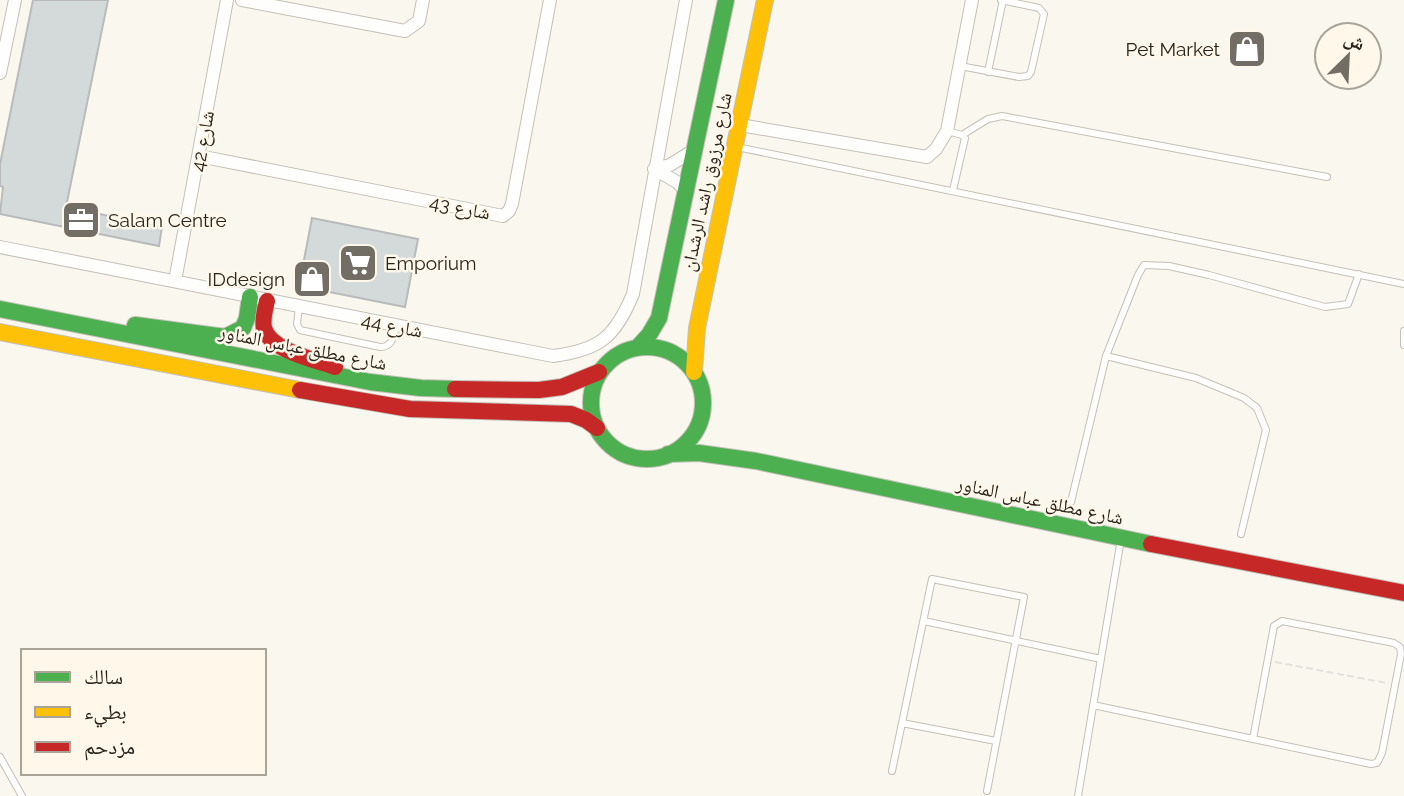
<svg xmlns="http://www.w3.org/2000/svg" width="1404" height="796" font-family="Raleway,'Noto Naskh Arabic',sans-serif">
  <rect width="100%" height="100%" fill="#faf7ef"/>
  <path fill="#d4d9da" stroke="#b9bbbb" stroke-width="2" d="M33,0H108L66,207L162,227L159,246L0,214L3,187L0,186V164Z
    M312,218L418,239L405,307L299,286Z"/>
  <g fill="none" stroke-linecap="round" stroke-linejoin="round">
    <defs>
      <path id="lane" d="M960,66L1019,77L1028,76L1031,72L1044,14L1039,8L1001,0
        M988,72L1003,0
        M947,131L962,135L965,138L953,190
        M962,135L988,119L1002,116L1327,177
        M737,147L1404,284
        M299,307L297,324L300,330L380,347C393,347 393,336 396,326
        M1404,331V345
        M1106,356L1196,378L1244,398L1257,408L1266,430L1241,534
        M1071,502L1106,356L1138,275L1144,265L1169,266L1209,275L1325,307L1348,304L1359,274
        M924,621L1101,659
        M1282,621L1394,643L1400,647L1401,654L1382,753L1377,763L1371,764L1253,739L1274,626Z
        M1093,705L1253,739
        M902,723L996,741
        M0,757L22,796
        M892,771L932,579L1024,597L987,791
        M1078,796L1121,539"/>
      <path id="street" d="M242,0L405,31L419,21L423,0
        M0,73L15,0
        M740,125L927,157L936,149L947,131L972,0
        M199,156L503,216L509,211L512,204L550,0
        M654,169L670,165L694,150
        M654,169L677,182L686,191
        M0,247L553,356C600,350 615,337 633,294L686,0
        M175,281L227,0"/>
      <path id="fast" d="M0,309L370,382L421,388L455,389
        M135,325L225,337L243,328L247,318L250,297
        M591 403a56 56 0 1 1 112 0a56 56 0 1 1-112 0Z
        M637,348L649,335L659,318L726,0
        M668,454L699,453L756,461L1151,544"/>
      <path id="slow" d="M0,332L300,390
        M694,372L697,328L765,0"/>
      <path id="jam" d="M267,301C265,309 262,320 264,328C270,351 316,360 335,367
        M455,389L539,390L562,387L599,372
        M300,390L410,409L571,414L586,420L597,428
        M1151,544L1404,593"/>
    </defs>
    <use href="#lane" stroke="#c4c0b8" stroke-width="8"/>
    <use href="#street" stroke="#c4c0b8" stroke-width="14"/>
    <use href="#fast" stroke="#c4c0b8" stroke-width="18"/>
    <use href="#slow" stroke="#c4c0b8" stroke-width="18"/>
    <use href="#jam" stroke="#c4c0b8" stroke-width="18"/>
    <path stroke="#e2e1de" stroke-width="2" stroke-dasharray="7 3.5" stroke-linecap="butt" d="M1275,662L1387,683"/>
    <use href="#lane" stroke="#fefefd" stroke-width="6"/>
    <use href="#street" stroke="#fefefd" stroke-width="12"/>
    <use href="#fast" stroke="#4caf50" stroke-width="16"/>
    <use href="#slow" stroke="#ffc107" stroke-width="16"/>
    <use href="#jam" stroke="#c62828" stroke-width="16"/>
  </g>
  <defs>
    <symbol id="shop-square" viewBox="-11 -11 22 22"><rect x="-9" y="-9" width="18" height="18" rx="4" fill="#726e66" stroke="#fff8ea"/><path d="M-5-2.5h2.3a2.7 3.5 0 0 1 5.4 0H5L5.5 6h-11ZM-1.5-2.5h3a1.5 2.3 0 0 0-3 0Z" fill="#fff"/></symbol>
    <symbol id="office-square" viewBox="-11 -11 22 22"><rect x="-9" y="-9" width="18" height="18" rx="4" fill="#726e66" stroke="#fff8ea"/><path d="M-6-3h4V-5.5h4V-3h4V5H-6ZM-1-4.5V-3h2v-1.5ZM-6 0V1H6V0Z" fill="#fff"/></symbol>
    <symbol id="supermarket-square" viewBox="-11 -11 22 22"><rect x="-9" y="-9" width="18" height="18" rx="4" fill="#726e66" stroke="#fff8ea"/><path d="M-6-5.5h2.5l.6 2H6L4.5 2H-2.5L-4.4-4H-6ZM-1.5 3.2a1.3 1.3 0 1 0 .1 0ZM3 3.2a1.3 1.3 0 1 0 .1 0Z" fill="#fff"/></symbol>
  </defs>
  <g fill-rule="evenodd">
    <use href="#shop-square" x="1225" y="27" width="44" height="44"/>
    <use href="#office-square" x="59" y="198" width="44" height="44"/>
    <use href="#supermarket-square" x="336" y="241" width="44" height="44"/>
    <use href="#shop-square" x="290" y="257" width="44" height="44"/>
  </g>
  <g text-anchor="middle" stroke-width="5" stroke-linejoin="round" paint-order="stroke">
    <g font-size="19" fill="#28241c" stroke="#fff8ea" text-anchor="end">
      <text x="1220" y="56">Pet Market</text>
      <text x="108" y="227" text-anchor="start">Salam Centre</text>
      <text x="385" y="270" text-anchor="start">Emporium</text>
      <text x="285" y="286">IDdesign</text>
    </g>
    <g font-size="19" fill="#28241c" stroke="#fff8ea">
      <text transform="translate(202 141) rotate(-80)" y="7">شارع 42</text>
      <text transform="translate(706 182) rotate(-78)" y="7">شارع مرزوق راشد الرشدان</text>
      <text transform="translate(460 207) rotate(11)" y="7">شارع 43</text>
      <text transform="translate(392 325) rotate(11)" y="7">شارع 44</text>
      <text transform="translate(303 347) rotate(11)" y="7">شارع مطلق عباس المناور</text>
      <text transform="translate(1040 500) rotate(12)" y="7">شارع مطلق عباس المناور</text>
    </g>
  </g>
  <rect x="21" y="649" width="245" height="126" fill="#fff8ea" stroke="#a9a398" stroke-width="2"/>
  <rect x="35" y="672" width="35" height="10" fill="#4caf50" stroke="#a9a398" stroke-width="2"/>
  <text x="84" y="684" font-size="21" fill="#28241c">سالك</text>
  <rect x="35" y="707" width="35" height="10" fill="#ffc107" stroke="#a9a398" stroke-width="2"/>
  <text x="84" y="719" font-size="21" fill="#28241c">بطيء</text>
  <rect x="35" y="742" width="35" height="10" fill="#c62828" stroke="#a9a398" stroke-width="2"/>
  <text x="84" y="754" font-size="21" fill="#28241c">مزدحم</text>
  <g transform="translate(1348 56) rotate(24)"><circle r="33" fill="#fff8ea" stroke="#a9a398" stroke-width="2"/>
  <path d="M0-5L12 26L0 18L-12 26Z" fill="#726e66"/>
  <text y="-10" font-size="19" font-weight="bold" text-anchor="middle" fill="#28241c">ش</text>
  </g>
</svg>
